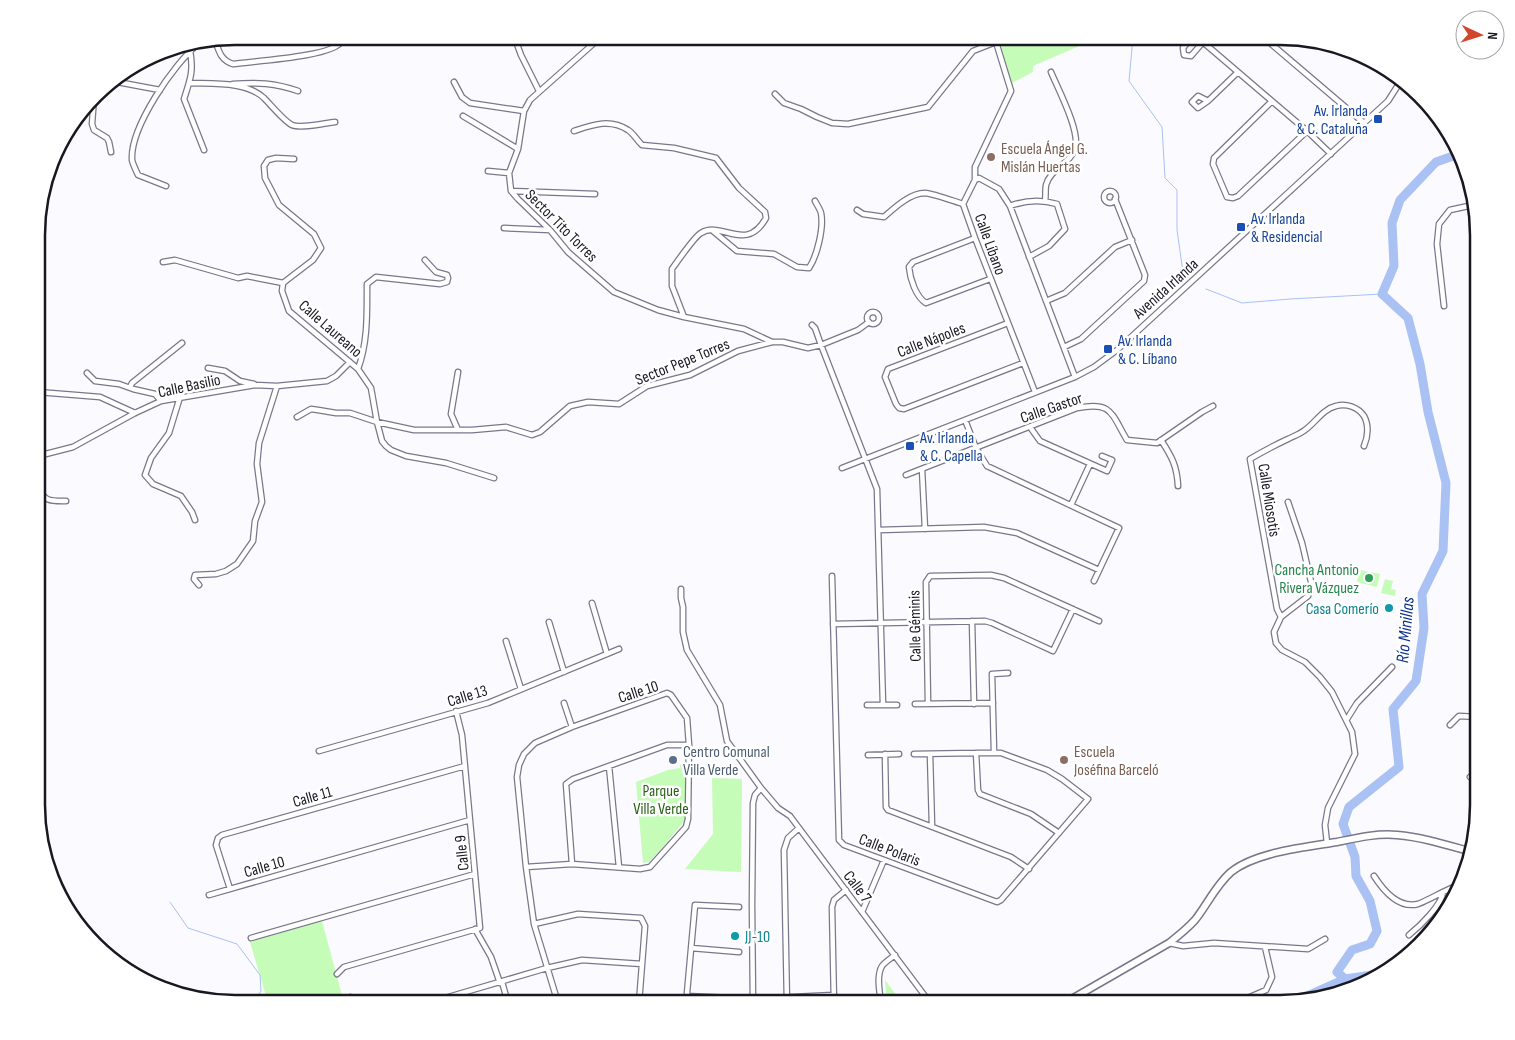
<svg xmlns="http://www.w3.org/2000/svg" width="1515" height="1040" font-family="'Sofia Sans Condensed',sans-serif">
  <rect width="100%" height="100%" fill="#fbfaff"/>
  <path fill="#c5fcb7" d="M1001,37H1100L1033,66V72L1012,83L1002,50Z
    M1360,570L1380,574L1377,587L1357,582Z
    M1385,579L1393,581L1391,589L1396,590L1395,596L1381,593Z
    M680,764L685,765V820L663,847L649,862L643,863L636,782L668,770L680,768Z
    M712,778L742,779L741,872L685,869L713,834Z
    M322,921L343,999L327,1003H268L250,942Z
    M885,980L903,1004H887Z"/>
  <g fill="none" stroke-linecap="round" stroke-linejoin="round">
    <path stroke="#a9c2f3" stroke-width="1" d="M1133,37L1129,81L1162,127L1165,178L1177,190V230L1183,272
      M1206,289L1242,303L1290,299L1382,294
      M170,902L188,928L237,944L260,975L261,991L253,1003"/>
    <path stroke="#a9c2f3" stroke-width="9" d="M1345,979L1337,972L1352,950L1370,944L1377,931L1370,901L1356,876L1355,857L1343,824L1349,807L1399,767L1393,709L1416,681L1424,628L1422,594L1443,551L1446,483L1428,412L1420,364L1408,318L1382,294L1394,266L1392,223L1400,200L1436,162L1456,155L1457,153
      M1300,999L1345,979L1379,974"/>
    <defs>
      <path id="street" d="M514,36L521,55L539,91
        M602,36L530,100L524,111L518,149L509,173L511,191L518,199L550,230L568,252L614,292L658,310L684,317L744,329L772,342
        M1192,37L1183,48L1184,55L1191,56L1203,42
        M1197,37L1307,131L1331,154
        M1263,37L1364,123
        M215,40C219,52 221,60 233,64C253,61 334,57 342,41V36
        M342,41L345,42L358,36
        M190,51C194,71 190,80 184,99L204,150
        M112,81L160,90
        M454,82L462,97L470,103L524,111
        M189,83C212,84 246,81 264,98C271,105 284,121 292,125C301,129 325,123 335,122
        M233,84C257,82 275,83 298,91
        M775,94L784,103L801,109L817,117L832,123L848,124L928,107L973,51L996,42
        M94,98L92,124L94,130L107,138L109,142L111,152
        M1208,101L1198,96L1192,102L1198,108L1208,101L1238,72
        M1272,101L1214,158L1213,164L1227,197L1233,198L1238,196L1307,131
        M463,116L518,149
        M574,131C592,125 610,118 628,130C633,133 637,140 642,145L674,148L716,158L739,188L765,212L766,218C746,254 722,220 701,233C695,236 677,262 672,269V286L684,317
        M488,171L509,173
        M975,180V167L1011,91L996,42L997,37
        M166,186L138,175C136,170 133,165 132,160C130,127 174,64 198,44
        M511,191L595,194
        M1104 197a6 6 0 1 1 12 0a6 6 0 1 1-12 0Z
        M1045,201C1046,196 1045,190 1046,185C1050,169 1070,164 1075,149C1081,132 1058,89 1051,72
        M1010,206C1026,200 1040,199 1057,204L1065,229L1049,246L1029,257
        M857,210L863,214L884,217C894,208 910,193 925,193C935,194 953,201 963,204
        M504,228L550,230
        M713,231L737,251L774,254L797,267L809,268C817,256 824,228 821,213C820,209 817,205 815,201
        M975,238L913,262L909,267C910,279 916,297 926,303L990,279
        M163,262L175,260L238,278L247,276L283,283
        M283,283L282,291L289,311L358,369L371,388L377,422L382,441L386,446L391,450L406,456L446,463L494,478
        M283,283L313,260L321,248L314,234L279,205L265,178L264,166L268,160L276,158L294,159
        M1046,301L1065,293L1115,247L1132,240
        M1444,306L1437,244L1439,224L1450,210L1473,205
        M867 318a6 6 0 1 1 12 0a6 6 0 1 1-12 0Z
        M1008,323L888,369L885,377L896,404L899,408L904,409L1023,363
        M812,325L815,328L821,345L877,489L883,705
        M1064,347L1081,339L1144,281L1145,275L1115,199
        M208,368L225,371L240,381L254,384
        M358,369C368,342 367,313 367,284L376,277L440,284L447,282L448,278L447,275L436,272L425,260
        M87,373L95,381L119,384L133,389L155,394L161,401
        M130,387L132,383L182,343
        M38,392L100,397L135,413
        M1035,392L975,238L963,204L975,180L979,178L999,189L1010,206L1075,377
        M180,397L169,433L151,458L145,475L153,484L181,496L192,512L195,520
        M297,417L311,409L318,410L336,413H350L377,422L414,430H472L506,427L532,435L540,432L570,406L588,402L619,404L647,386L690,375L738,351L772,342H783L808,348L821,345L858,330L869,322
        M965,420L976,448L987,466L1119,528L1094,581
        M1030,427L1040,441L1107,471L1112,460L1102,456
        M458,430L451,414L458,372
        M1161,440C1172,457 1177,466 1178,486
        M38,456L73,447L135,413L161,401L255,385L277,386L327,381L336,376L350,362
        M1477,456L1478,455
        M842,468L1075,377L1094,367L1117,350L1364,123L1388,101L1402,79
        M922,469L925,529
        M906,475L1077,408C1112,401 1111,413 1127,440L1157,443L1202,412L1213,406
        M38,487C45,502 50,501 66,501
        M1288,502L1302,543L1312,586L1308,596L1281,617L1274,632L1276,643L1282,650L1305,662L1320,677L1332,692L1352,732L1355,754L1328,808L1325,825L1327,843
        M1071,505L1090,464
        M879,530L984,527L1017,533L1099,570
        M832,576L839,840L844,845L997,902L1001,900L1088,799L1062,779L1047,770L1001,753H976L914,754
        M199,585L194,579L195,575L216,574L226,571L237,564L253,541L255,521L262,502L257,464L259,443L277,386
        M681,589V598L683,607V632L687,650L720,705L727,741L761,788L778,808L790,816L931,1004
        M592,603L607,654
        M1281,617L1277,609L1250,459C1262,452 1275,445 1288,439C1294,436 1300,434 1305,430C1316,422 1323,409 1336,406C1346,403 1358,407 1364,416C1369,425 1368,437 1364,446
        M972,621L974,704
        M549,622L564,672
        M833,624L985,621L992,623L1053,651L1073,609
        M506,641L521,689
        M1478,674L1477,684L1478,689
        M564,703L572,727
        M915,704L993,703
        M928,704L926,582L930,576L991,575L1004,578L1099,621
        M867,705H897
        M1347,719L1357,703L1392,667
        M1450,725L1459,716L1478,717
        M319,751L488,703L619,649
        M994,752L992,674L1008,673
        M976,753L978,790L980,794L1031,814L1059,833
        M885,754L886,807L888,810L1011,857L1029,869
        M930,754L932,826
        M868,755L899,754
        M609,766L619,867
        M1470,777L1478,772
        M572,864L566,784L573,779L667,745H689
        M526,867L572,864L640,869L650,867L686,827L688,819L689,745L687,718L671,695L667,693L572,727L535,743L524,754L519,765L517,777L526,867L534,924L558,1003
        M1374,876C1383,890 1398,909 1418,904C1426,901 1435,896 1443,892
        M230,889L216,845L218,838L222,835L465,766
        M209,895L470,820
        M862,912L884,860
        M534,924L578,914L641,918L645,926L639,1003
        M475,929L491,957L500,983
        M1409,935C1419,927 1442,905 1443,892L1460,884
        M251,938L475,874
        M1169,943L1183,946L1214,943L1308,949L1325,939
        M691,948L739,952
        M337,974L344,967L480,928L462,735L456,711
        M502,982L508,1003
        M687,996L753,999L833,995
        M350,997L352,1003
        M428,1003L547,968L582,960L642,964
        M686,1004L695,905L739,907
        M753,1004L752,904L753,803L755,795L761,788
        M787,1004L784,850L788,838L799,828
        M834,1004L832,907L834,900L846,890
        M881,1004C880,993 876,976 882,966C885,962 890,959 895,955
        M1234,1004L1266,990L1272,977L1265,947"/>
      <path id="secondary" d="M1063,1004L1169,943C1178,936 1187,929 1195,920C1207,905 1216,885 1231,872C1256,852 1306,847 1337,842C1356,838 1377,833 1397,835C1422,837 1447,845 1472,852"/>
    </defs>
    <use href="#street" stroke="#7a778c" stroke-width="7"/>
    <use href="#secondary" stroke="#7a778c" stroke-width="9"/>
    <use href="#street" stroke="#fff" stroke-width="4.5"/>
    <use href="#secondary" stroke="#fff" stroke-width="6"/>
  </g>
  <g fill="#1a4fb4" stroke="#fff" stroke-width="2">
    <rect x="1373" y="114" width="10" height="10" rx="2.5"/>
    <rect x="1236" y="222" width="10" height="10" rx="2.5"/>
    <rect x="1103" y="344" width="10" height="10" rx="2.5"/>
    <rect x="905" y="441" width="10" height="10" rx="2.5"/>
  </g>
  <g fill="#8d6e63" stroke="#fff" stroke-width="2">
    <circle cx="991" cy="157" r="5"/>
    <circle cx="1064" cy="760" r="5"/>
  </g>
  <circle fill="#2e9e5b" stroke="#fff" stroke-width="2" cx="1369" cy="578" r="5"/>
  <g fill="#0f9aa8" stroke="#fff" stroke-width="2">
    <circle cx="1389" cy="608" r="5"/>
    <circle cx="735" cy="936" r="5"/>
  </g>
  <circle fill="#5c6f8a" stroke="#fff" stroke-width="2" cx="673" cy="760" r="5"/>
  <g text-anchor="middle" stroke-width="5" stroke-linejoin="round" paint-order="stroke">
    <g font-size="16" fill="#164399" stroke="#fff" text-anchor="start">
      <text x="1368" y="116" text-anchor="end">Av. Irlanda<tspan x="1368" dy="18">&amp; C. Cataluña</tspan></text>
      <text x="1251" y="224">Av. Irlanda<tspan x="1251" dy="18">&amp; Residencial</tspan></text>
      <text x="1118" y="346">Av. Irlanda<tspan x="1118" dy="18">&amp; C. Líbano</tspan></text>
      <text x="920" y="443">Av. Irlanda<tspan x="920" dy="18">&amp; C. Capella</tspan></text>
    </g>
    <g font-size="16" fill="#785e54" stroke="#fff" text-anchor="start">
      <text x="1001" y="154">Escuela Ángel G.<tspan x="1001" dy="18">Mislán Huertas</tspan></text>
      <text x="1074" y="757">Escuela<tspan x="1074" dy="18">Joséfina Barceló</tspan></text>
    </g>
    <g font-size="16" fill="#191820" stroke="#fff">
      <text transform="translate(562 225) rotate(45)" y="6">Sector Tito Torres</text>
      <text transform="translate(991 244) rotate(70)" y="6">Calle Líbano</text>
      <text transform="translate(1165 288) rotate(-42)" y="6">Avenida Irlanda</text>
      <text transform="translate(331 328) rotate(41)" y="6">Calle Laureano</text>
      <text transform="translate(931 339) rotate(-21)" y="6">Calle Nápoles</text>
      <text transform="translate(682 361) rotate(-22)" y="6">Sector Pepe Torres</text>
      <text transform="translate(189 385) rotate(-12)" y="6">Calle Basilio</text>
      <text transform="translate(1051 407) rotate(-19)" y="6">Calle Gastor</text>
      <text transform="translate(1270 500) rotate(81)" y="6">Calle Miosotis</text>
      <text transform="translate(914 626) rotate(-91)" y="6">Calle Géminis</text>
      <text transform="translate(638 691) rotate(-18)" y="6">Calle 10</text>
      <text transform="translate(467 695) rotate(-17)" y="6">Calle 13</text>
      <text transform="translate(312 796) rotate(-16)" y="6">Calle 11</text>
      <text transform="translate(890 849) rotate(21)" y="6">Calle Polaris</text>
      <text transform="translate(461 853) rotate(-96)" y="6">Calle 9</text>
      <text transform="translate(264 866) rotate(-16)" y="6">Calle 10</text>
      <text transform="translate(858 886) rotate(53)" y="6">Calle 7</text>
    </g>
    <g font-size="16" fill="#27864d" stroke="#fff" text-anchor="end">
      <text x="1359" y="575">Cancha Antonio<tspan x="1359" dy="18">Rivera Vázquez</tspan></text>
    </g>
    <g font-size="16" fill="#0d838f" stroke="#fff" text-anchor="end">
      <text x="1379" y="614">Casa Comerío</text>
      <text x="745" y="942" text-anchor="start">JJ-10</text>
    </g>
    <g font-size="16" fill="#4e5e75" stroke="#fff" text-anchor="start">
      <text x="683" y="757">Centro Comunal<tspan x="683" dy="18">Villa Verde</tspan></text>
    </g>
    <g font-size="16" fill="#296216" stroke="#fff">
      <text x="661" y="796">Parque<tspan x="661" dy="18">Villa Verde</tspan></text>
    </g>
    <g font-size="18" font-style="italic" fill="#0e328c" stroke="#fff">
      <text transform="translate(1405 630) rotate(-85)" y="6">Río Minillas</text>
    </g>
  </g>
  <path d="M0 0H1515V1040H0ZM235 45H1280A190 190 0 0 1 1470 235V805A190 190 0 0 1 1280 995H235A190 190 0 0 1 45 805V235A190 190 0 0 1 235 45Z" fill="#fff" fill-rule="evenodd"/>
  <path fill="none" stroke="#191820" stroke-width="2.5" d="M235 45H1280A190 190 0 0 1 1470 235V805A190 190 0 0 1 1280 995H235A190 190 0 0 1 45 805V235A190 190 0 0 1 235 45Z"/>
  <g transform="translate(1480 35) rotate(94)"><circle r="24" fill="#ffffff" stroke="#a3a3a6"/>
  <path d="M0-4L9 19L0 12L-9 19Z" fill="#d2462d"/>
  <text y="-8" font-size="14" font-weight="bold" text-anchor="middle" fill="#191820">N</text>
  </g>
</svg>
